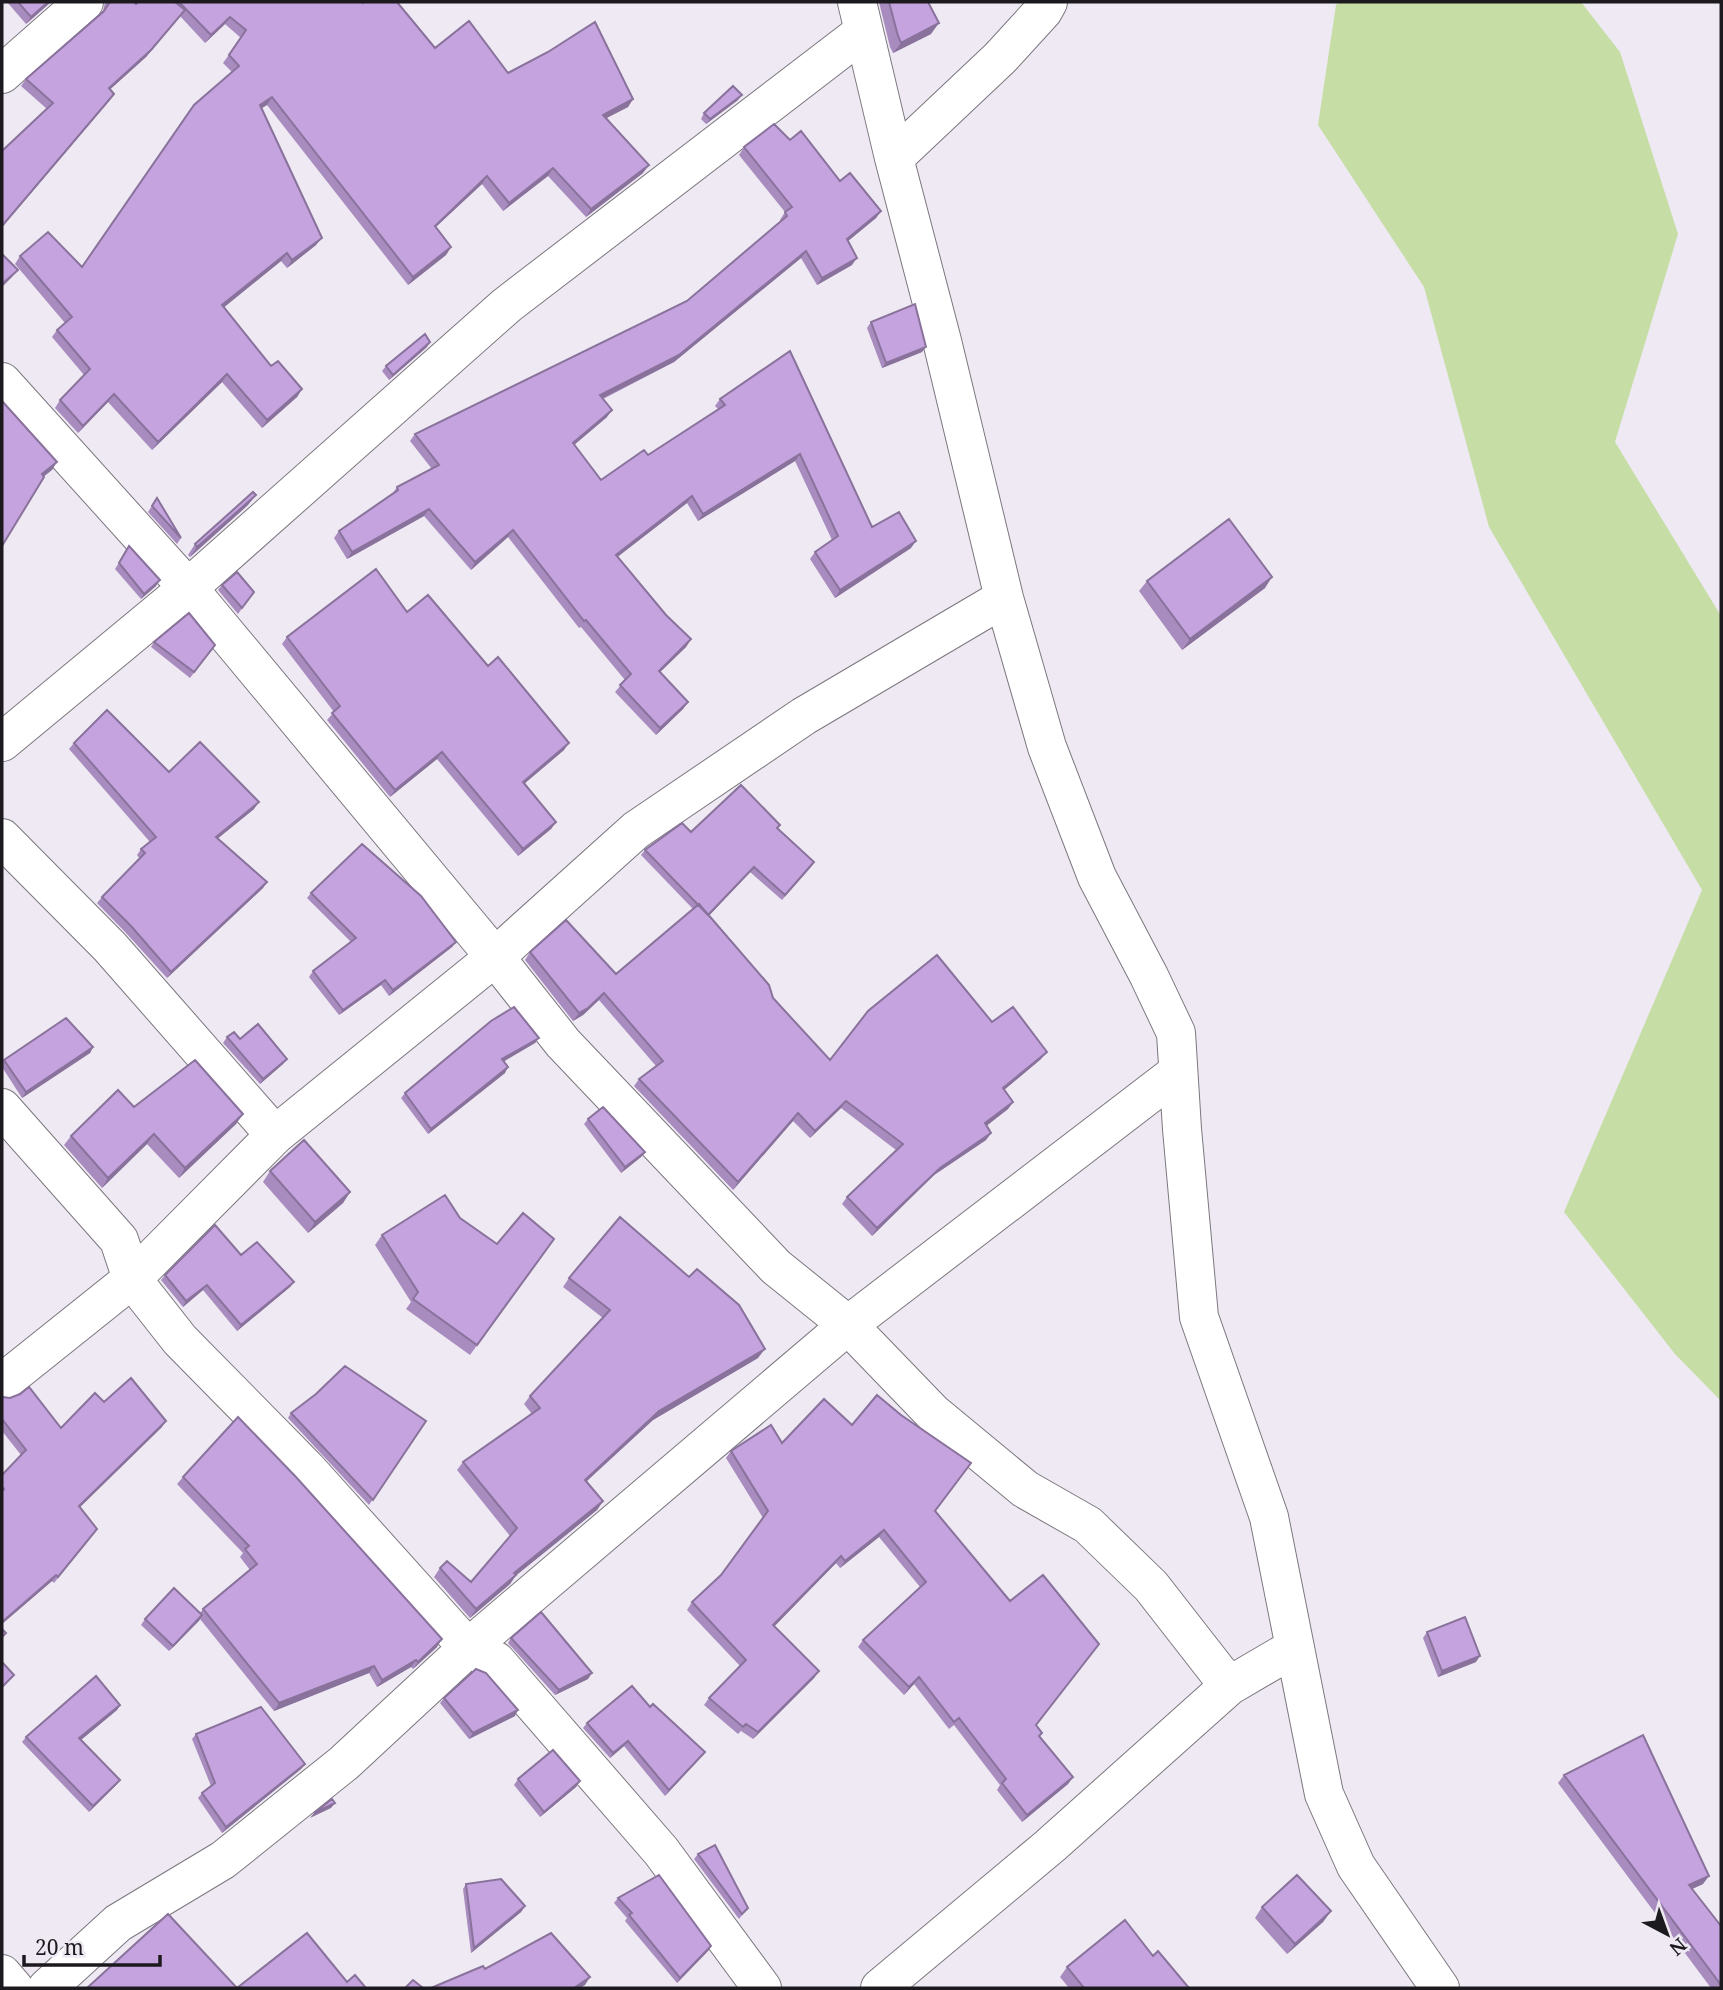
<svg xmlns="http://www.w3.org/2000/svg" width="1723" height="1990" font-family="'Noto Serif',serif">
  <rect width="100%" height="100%" fill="#eee9f2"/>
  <path fill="#c6dea5" d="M1339,2H1581L1620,52L1678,234L1615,442L1721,616V1401L1675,1354L1564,1212L1702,890L1489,527L1424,287L1318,125L1336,5Z"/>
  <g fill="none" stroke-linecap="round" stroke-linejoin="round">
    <defs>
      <path id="street" d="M857,2L894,158L942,341L1004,598L1047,747L1097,877L1149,976L1176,1033L1182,1129L1199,1317L1269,1517L1324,1794L1356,1866L1440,1988
        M2,74L84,2
        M894,158L1000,58L1043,11L1048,2
        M2,382L188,588L495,957L563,1043L776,1267L848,1325L933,1413L1025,1489L1088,1525L1151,1586L1229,1686
        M2,742L188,588L507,305L863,32
        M2,838L110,947L275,1135
        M2,1108L119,1240L132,1279L180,1340L307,1469L468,1648L496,1661L661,1851L762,1988
        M2,1383L132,1279L275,1135L495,957L636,830L804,716L1004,598
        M2,1974L14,1988
        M47,1988L118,1923L223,1860L344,1763L468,1648L848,1325L1178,1072
        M880,1988L1050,1846L1229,1686L1294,1648"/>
    </defs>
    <use href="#street" stroke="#7c777f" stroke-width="40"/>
    <use href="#street" stroke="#fff" stroke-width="38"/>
  </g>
  <path fill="#a98cbf" d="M7,2H51L26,24Z
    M105,2H134L136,4L138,2H362L435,48L508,73L633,99L628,107L606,118L643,173L586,217L548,176L503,211L482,184L436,227L451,247L446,255L408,285L267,105L261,108L316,245L287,268L281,261L224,307L271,366L302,389L297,397L262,428L222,382L152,450L108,402L78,433L55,408L60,400L84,375L52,337L57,330L65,323L15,264L20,256L82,267L232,72L223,63L241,38L225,24L205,43L180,16L146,57L110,89L109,101L2,227V151L47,109L21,86L26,79L103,11Z
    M879,2H928L931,34L893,53L890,47Z
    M738,100L706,124L701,119L704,113Z
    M790,140L840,181L881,211L876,218L848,241L852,265L817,285L801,258L674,362L603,399L607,417L574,445L601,480L648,455L718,409L715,406L720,399L790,351L872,527L911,548L835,598L810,559L815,552L832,540L795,461L698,521L687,503L617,557L666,615L691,639L686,647L660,672L688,702L683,709L656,735L615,692L625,680L581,627L579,628L508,537L471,570L424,516L347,559L334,538L339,531L393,493L397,487L432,469L410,441L415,434L687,301L781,221L780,220L785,212L739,155L744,147Z
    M871,322L922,352L882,368L867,328Z
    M427,347L389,380L382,371L386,366Z
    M157,498L181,538L177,544L148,512Z
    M248,505L190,557L188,555L195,544Z
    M129,546L156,586L141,599L115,569Z
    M1147,581L1265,588L1182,650L1139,591Z
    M222,585L254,592L238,614L218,590Z
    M407,612L488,666L564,750L524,784L556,822L551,829L518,856L437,759L390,797L327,720L334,712L282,644L287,637Z
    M154,642L215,645L190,678L151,647Z
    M74,743L169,772L254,809L217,839L267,882L263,888L167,978L126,933L97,903L102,897L140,859L137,855L141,849L150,842L69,749Z
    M777,828L811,867L782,900L750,872L708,915L773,998L830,1060L992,1022L1041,1059L1004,1090L1013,1102L1008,1109L987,1125L991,1133L986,1140L934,1175L872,1236L842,1204L847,1197L896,1150L841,1108L810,1138L793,1121L733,1190L634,1086L639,1079L656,1066L599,1000L583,1015L573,1021L525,960L530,952L616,974L693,909L641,855L645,850L691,832Z
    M311,893L456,942L452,947L389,996L381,985L339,1015L309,977L313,971L351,942L307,898Z
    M227,1037L240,1039L283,1064L260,1084L223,1043Z
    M539,1038L535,1043L503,1061L505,1073L428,1134L401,1098L405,1093Z
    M93,1047L90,1053L22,1098L2,1067V1064L4,1060Z
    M134,1107L243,1114L236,1124L179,1178L147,1144L102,1188L64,1145L71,1136Z
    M588,1119L645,1152L641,1157L621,1173L584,1124Z
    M270,1171L350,1192L343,1203L308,1233L263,1182Z
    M460,1218L497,1244L554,1239L470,1355L406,1309L411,1302L375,1245L382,1235Z
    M241,1255L294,1282L290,1287L237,1331L203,1290L183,1307L161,1280L165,1275Z
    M569,1278L758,1358L653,1420L587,1481L603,1501L597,1510L516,1575L510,1584L470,1618L434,1577L440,1568L471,1582L510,1536L457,1470L463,1462L532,1414L524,1404L530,1396L603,1318L563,1287Z
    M316,1394L426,1421L369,1505L288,1418L291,1413Z
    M2,1397L61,1428L104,1402L162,1427L80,1507L97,1529L54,1583L52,1581L2,1624V1475L21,1455L2,1431Z
    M782,1443L936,1511L1036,1726L1042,1733L1039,1737L1073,1777L1068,1784L1022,1822L997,1790L1000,1785L954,1725L949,1729L914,1684L904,1695L858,1647L863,1640L920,1587L879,1537L840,1568L836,1563L774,1626L819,1671L814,1678L753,1739L741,1731L738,1734L704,1705L709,1698L740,1666L687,1610L692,1602L721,1575L763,1518L726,1458L731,1451Z
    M183,1477L437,1647L413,1669L411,1667L377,1687L369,1673L274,1711L200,1619L169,1651L141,1625L145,1619L200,1613L203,1609L250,1570L240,1557L243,1553L177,1484Z
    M1427,1632L1476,1662L1438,1677L1423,1638Z
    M511,1638L588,1679L555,1695L508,1643Z
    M444,1698L515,1716L469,1739L440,1703Z
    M120,1705L117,1710L81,1740L116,1785L89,1812L22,1742L26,1737Z
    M650,1707L701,1757L665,1796L624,1746L610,1758L583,1728L587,1723Z
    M196,1734L305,1764L301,1769L222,1833L198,1798L202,1793L211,1786L192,1739Z
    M1564,1775L1703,1884L1692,1889L1721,1926V1988H1711L1558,1783Z
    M518,1779L580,1781L576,1787L540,1817L514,1785Z
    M698,1854L748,1908L739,1919L694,1859Z
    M466,1884L525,1906L521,1912L471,1953L463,1889Z
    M618,1898L711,1946L708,1951L677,1983L625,1921L627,1918L614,1903Z
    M1262,1907L1331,1911L1323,1922L1287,1954L1255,1918Z
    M1067,1967L1189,1988H1069L1060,1977Z"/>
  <path fill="#89729b" d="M48,2H51L26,24L31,17Z
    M185,10L146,57L104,95L109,88Z
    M230,17L225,24L205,43L211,35Z
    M939,23L931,34L893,53L901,43Z
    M114,94L109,101L2,227V226Z
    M742,95L738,100L706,124L710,119Z
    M272,97L267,105L254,113L260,105Z
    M633,99L628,107L597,123L603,115Z
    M649,165L643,173L586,217L591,209Z
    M553,168L548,176L503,211L509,203Z
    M487,176L482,184L429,233L435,226Z
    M881,211L876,218L842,246L847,239Z
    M322,238L316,245L287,268L292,260Z
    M451,247L446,255L408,285L413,277Z
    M806,251L801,258L674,362L595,402L600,395Z
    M287,253L281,261L217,313L222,305Z
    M857,258L852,265L817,285L822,278Z
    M18,270L12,277L2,287V284Z
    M430,342L427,347L389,380L393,375Z
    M926,347L922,352L882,368L886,363Z
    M227,374L222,382L152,450L158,442Z
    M302,389L297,397L262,428L267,420Z
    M114,394L108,402L78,433L83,426Z
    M612,410L607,417L568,450L573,443Z
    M800,454L795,461L698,521L703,514Z
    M57,462L52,470L37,482L42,474Z
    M256,495L248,505L190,557L197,547Z
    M692,496L687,503L611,562L616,555Z
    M429,509L424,516L347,559L352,552Z
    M513,530L508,537L471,570L475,562Z
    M916,541L911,548L835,598L840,590Z
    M1272,577L1265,588L1182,650L1190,639Z
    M160,580L156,586L141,599L144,594Z
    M691,639L686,647L654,678L659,671Z
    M688,702L683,709L656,735L660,728Z
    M569,743L564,750L518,789L523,782Z
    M442,752L437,759L390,797L395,790Z
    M259,802L254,809L211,844L216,837Z
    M556,822L551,829L518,856L523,849Z
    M754,867L750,872L704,921L707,915Z
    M267,882L263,888L167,978L171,972Z
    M456,942L452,947L389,996L393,990Z
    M385,980L381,985L339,1015L343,1010Z
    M604,993L599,1000L583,1015L573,1021L579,1013Z
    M539,1038L535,1043L498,1065L502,1059Z
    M93,1047L90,1053L22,1098L26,1092Z
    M1047,1052L1041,1059L998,1095L1003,1088Z
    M287,1059L283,1064L260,1084L263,1079Z
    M508,1067L505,1073L428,1134L431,1129Z
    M846,1101L841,1108L810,1138L815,1131Z
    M1013,1102L1008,1109L980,1131L985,1123Z
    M798,1113L793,1121L733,1190L738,1182Z
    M243,1114L236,1124L179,1178L185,1168Z
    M991,1133L986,1140L934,1175L872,1236L877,1228L940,1168Z
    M154,1134L147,1144L102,1188L108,1178Z
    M645,1152L641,1157L621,1173L625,1167Z
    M350,1192L343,1203L308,1233L315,1222Z
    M294,1282L290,1287L237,1331L241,1325Z
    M207,1285L203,1290L183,1307L186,1301Z
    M765,1349L758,1358L653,1420L579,1488L585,1480L659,1411Z
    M166,1421L162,1427L75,1512L79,1506Z
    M603,1501L597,1510L508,1582L514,1573Z
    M884,1530L879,1537L840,1568L845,1561Z
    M841,1556L836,1563L768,1633L773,1625Z
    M56,1575L52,1581L2,1624V1622Z
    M516,1575L510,1584L470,1618L476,1609Z
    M202,1615L199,1621L169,1651L173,1646Z
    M442,1639L437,1647L413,1669L418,1662Z
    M1480,1656L1476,1662L1438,1677L1442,1671Z
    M416,1660L411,1667L377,1687L382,1680Z
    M374,1666L369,1673L274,1711L279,1703Z
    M819,1671L814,1678L753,1739L758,1732Z
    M592,1673L588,1679L555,1695L559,1690Z
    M919,1677L914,1684L904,1695L909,1687Z
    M120,1705L117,1710L76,1744L79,1738Z
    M518,1710L515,1716L469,1739L473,1733Z
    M628,1741L624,1746L610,1758L613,1753Z
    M705,1752L701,1757L665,1796L669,1790Z
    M305,1764L301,1769L222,1833L226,1827Z
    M1073,1777L1068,1784L1022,1822L1027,1815Z
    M120,1780L116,1785L89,1812L93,1806Z
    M580,1781L576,1787L540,1817L544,1812Z
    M335,1803L331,1808L310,1818L314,1813Z
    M1709,1876L1703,1884L1683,1893L1689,1885Z
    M525,1906L521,1912L471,1953L474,1948Z
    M1331,1911L1323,1922L1287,1954L1295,1944Z
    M711,1946L708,1951L677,1983L680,1978Z
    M590,1977L585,1985L580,1988H574Z"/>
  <path fill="#c4a3de" stroke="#89729b" stroke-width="2" d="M18,2H48L31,17Z
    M110,2H134L136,4L138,2H175L185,10L151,50L109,88L114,94L2,226V151L53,103L26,79L104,11Z
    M179,2H362L363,3L364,2H397L435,48L469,21L508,73L548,52L595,22L633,99L603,115L649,165L591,209L553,168L509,203L487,176L435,226L451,247L413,277L272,97L260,105L322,238L292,260L287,253L222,305L271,366L278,361L302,389L267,420L227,374L158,442L114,394L83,426L60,400L90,369L57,330L72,317L20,256L48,232L82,267L194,105L239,66L229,55L246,30L230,17L211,35Z
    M889,2H928L939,23L901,43L898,36Z
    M733,86L742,95L710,119L704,113Z
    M774,124L790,140L801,131L840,181L850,173L881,211L847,239L857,258L822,278L806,251L679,355L600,395L612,410L573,443L601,480L644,450L648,455L725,405L720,399L790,351L872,527L899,512L916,541L840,590L815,552L838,536L800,454L703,514L692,496L616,555L666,615L691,639L659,671L688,702L660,728L620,685L631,674L586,620L584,621L513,530L475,562L429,509L352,552L339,531L398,490L397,487L439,465L415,434L687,301L787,216L785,212L792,207L744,147Z
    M2,254L18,270L2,284Z
    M915,304L926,347L886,363L871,322Z
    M425,334L430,342L393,375L386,366Z
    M2,401L57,462L42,474L44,477L2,546Z
    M253,492L256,495L197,547L195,544Z
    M157,498L181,538L152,506Z
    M1229,519L1272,577L1190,639L1147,581Z
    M129,546L160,580L144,594L119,563Z
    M376,569L407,612L428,595L488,666L498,657L569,743L523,782L556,822L523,849L442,752L395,790L332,713L340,706L287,637Z
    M237,572L254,592L242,608L222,585Z
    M189,613L215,645L194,672L154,642Z
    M107,710L169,772L200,742L259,802L216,837L267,882L171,972L131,926L102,897L145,853L141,849L156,837L74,743Z
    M741,785L780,825L777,828L814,862L785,895L754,867L708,915L645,850L682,823L691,832Z
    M362,844L421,896L456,942L393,990L385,980L343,1010L313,971L356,938L311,893Z
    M699,904L769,985L773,998L830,1060L868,1011L937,955L992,1022L1013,1007L1047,1052L1003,1088L1013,1102L985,1123L991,1133L940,1168L877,1228L847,1197L903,1144L846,1101L815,1131L798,1113L738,1182L639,1079L663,1061L604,993L588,1008L579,1013L530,952L566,920L616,974Z
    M514,1007L539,1038L502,1059L508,1067L431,1129L405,1093L491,1021Z
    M66,1018L93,1047L26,1092L4,1060Z
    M258,1024L287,1059L263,1079L227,1037L234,1032L240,1039Z
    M195,1060L243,1114L185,1168L154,1134L108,1178L71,1136L118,1090L134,1107Z
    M603,1107L645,1152L625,1167L588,1119Z
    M304,1140L350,1192L315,1222L270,1171Z
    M445,1195L460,1218L497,1244L523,1213L554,1239L477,1345L413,1299L418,1292L382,1235Z
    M620,1217L689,1277L697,1269L739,1305L765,1349L659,1411L585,1480L603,1501L514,1573L516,1575L476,1609L440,1568L447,1561L471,1582L517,1528L463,1462L540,1408L530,1396L610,1310L569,1278Z
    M215,1225L241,1255L257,1242L294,1282L241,1325L207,1285L186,1301L165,1275Z
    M345,1366L426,1421L373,1500L291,1413L316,1394Z
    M131,1378L166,1421L79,1506L97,1529L58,1577L56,1575L2,1622V1491L4,1489L2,1486V1475L26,1450L2,1419V1397L10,1398L20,1394L29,1387L61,1428L95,1393L104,1402Z
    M877,1395L901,1415L971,1463L935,1511L1010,1601L1043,1575L1099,1644L1036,1725L1042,1733L1039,1736L1073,1777L1027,1815L1002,1783L1006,1779L959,1718L954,1722L919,1677L909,1687L863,1640L926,1582L884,1530L845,1561L841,1556L773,1625L819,1671L758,1732L746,1724L743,1727L709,1698L746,1660L692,1602L721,1575L768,1511L731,1451L771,1425L782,1443L824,1399L852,1425Z
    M238,1417L296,1477L442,1639L418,1662L416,1660L382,1680L374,1666L279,1703L203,1609L257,1564L245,1549L249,1546L183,1477Z
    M174,1588L202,1615L173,1646L145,1619Z
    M541,1612L592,1673L559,1690L511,1638Z
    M1465,1617L1480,1656L1442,1671L1427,1632Z
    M2,1629L6,1633L2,1637Z
    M2,1662L14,1675L2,1687Z
    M476,1669L486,1673L518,1710L473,1733L444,1698Z
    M96,1676L120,1705L79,1738L120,1780L93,1806L26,1737Z
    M632,1686L650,1707L653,1704L705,1752L669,1790L628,1741L613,1753L587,1723Z
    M261,1707L305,1764L226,1827L202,1793L215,1783L196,1734Z
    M1643,1735L1709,1876L1689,1885L1721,1926V1985L1564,1775Z
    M553,1750L580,1781L544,1812L518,1779Z
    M332,1799L335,1803L314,1813Z
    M715,1845L748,1908L742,1914L698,1854Z
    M659,1875L711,1946L680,1978L629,1915L632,1913L618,1898Z
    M1297,1875L1331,1911L1295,1944L1262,1907Z
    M501,1879L525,1906L474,1948L466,1884Z
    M168,1914L237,1988H87Z
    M1125,1920L1153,1956L1158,1951L1189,1988H1084L1067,1967Z
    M307,1933L347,1982L355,1975L366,1988H237Z
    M551,1933L590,1977L574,1988H431L483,1966L485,1969Z
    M413,1980L423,1988H405Z"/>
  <rect width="1723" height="1990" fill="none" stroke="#1c1a1e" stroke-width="7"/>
  <g transform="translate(1667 1934) rotate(139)" stroke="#eee9f2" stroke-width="5" paint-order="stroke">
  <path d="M0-5L12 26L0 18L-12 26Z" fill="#1c1a1e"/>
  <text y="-10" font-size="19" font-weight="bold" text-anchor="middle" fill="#1c1a1e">N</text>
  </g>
  <path d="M24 1955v10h136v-10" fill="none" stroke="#1c1a1e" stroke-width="3.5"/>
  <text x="35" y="1955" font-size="21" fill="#1c1a1e" stroke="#eee9f2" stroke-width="5" paint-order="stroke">20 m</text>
</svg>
